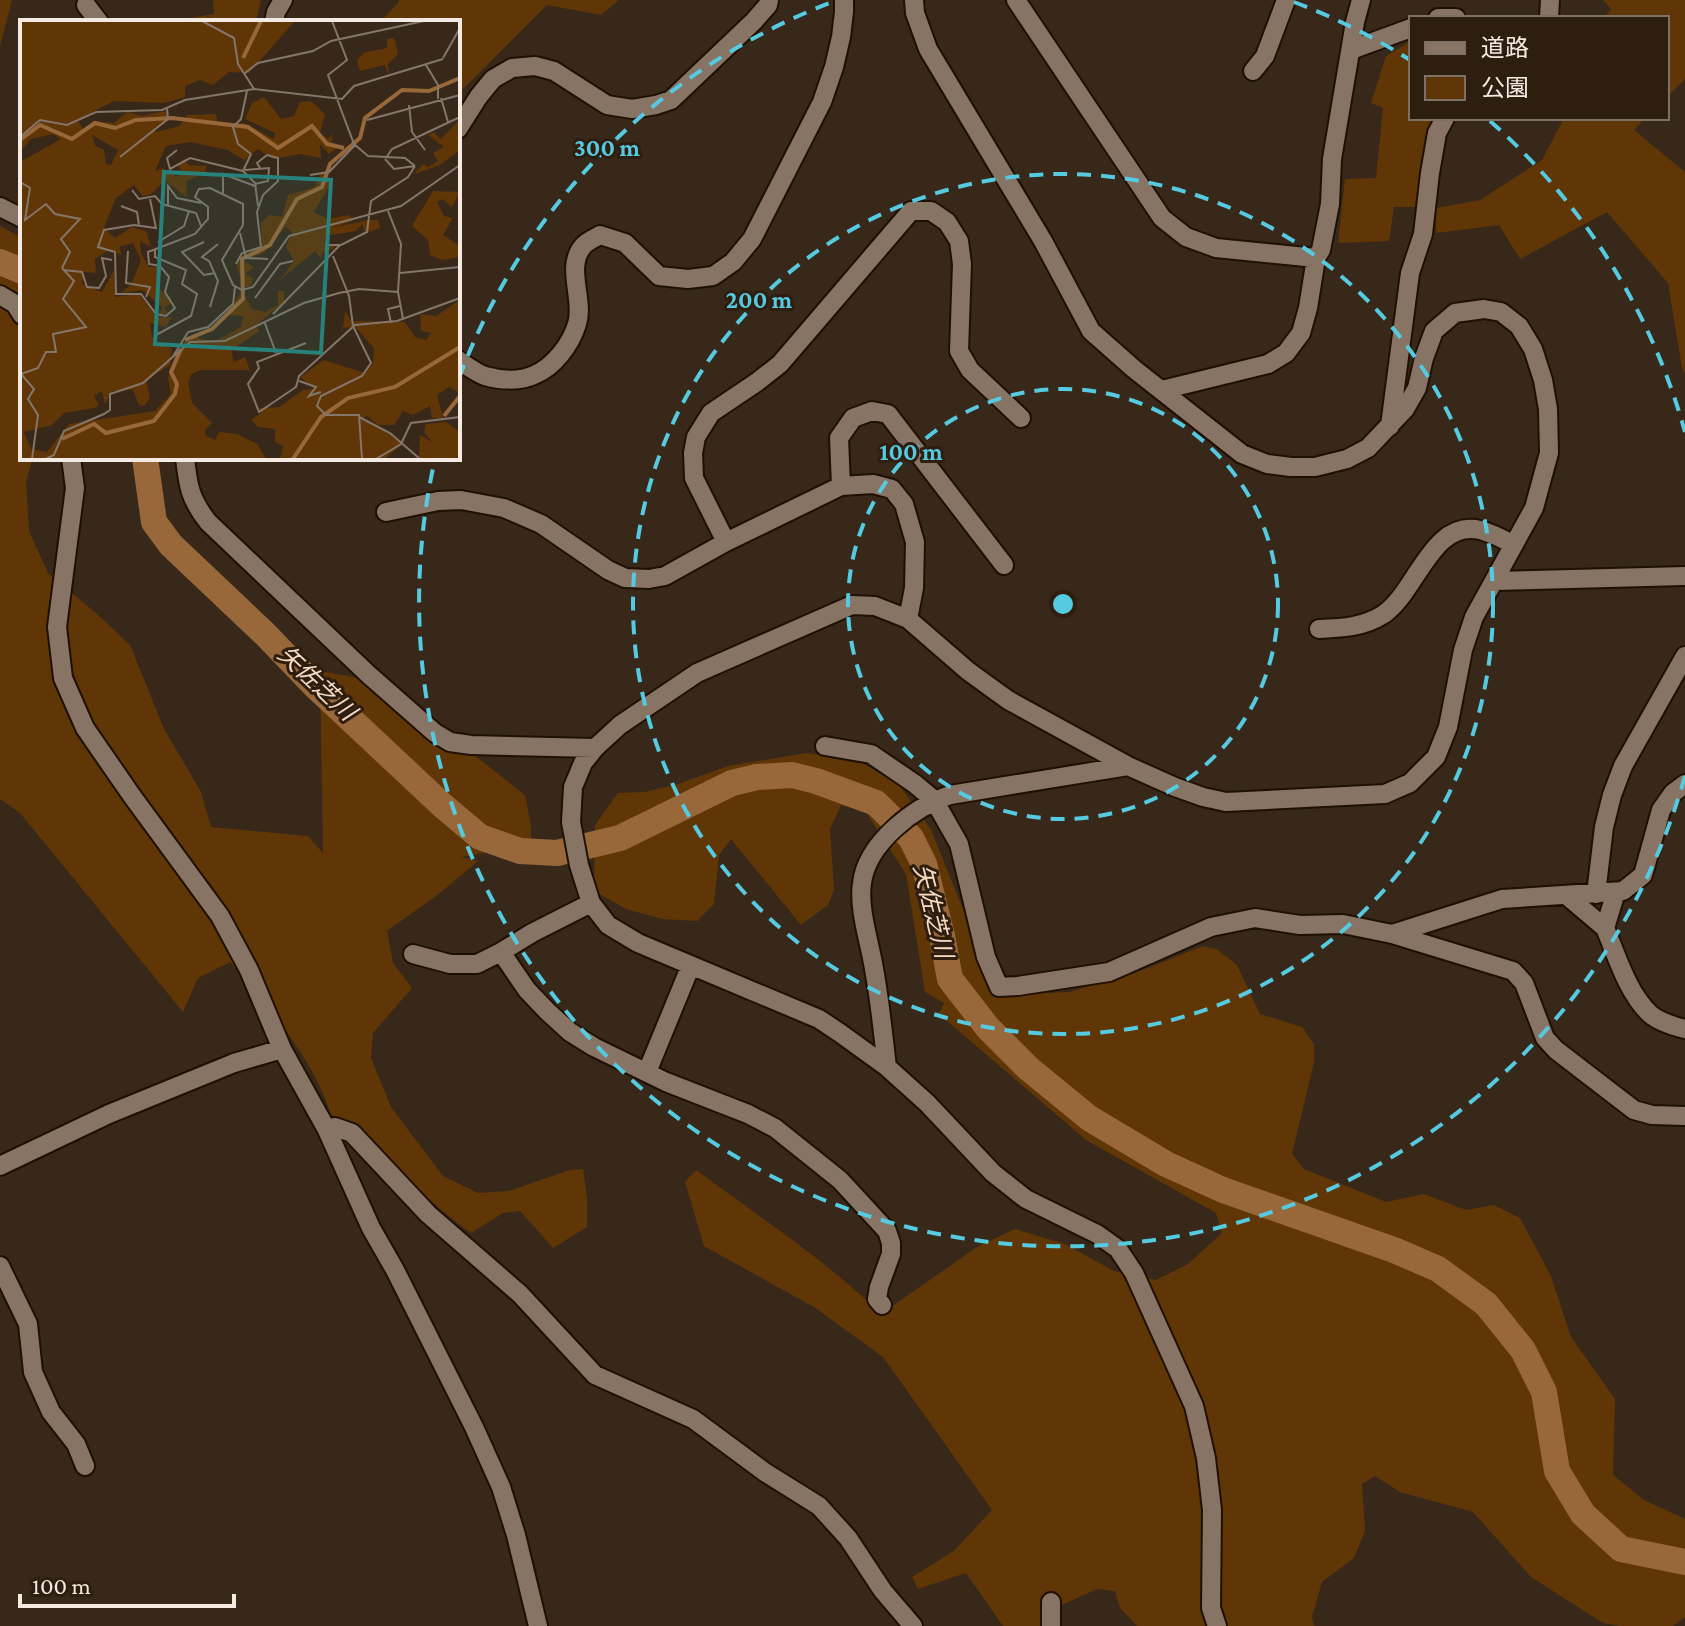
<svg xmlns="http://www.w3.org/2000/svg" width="1685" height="1626" font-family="'Crimson Pro','Noto Sans JP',serif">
  <rect width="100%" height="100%" fill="#38281a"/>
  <path fill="#603606" d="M0,0H12L0,46Z
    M213,0H261L256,22H188L189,18L214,14Z
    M399,0H619L601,15L547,5L458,94V22H380L399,2Z
    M1603,0H1685V79L1667,97V18H1604L1611,9Z
    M1411,41V118H1435L1433,122L1415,207H1394L1389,241L1338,243L1345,179L1376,178L1383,108L1371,103L1386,56Z
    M1564,118H1645L1634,130L1685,172V373L1682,368L1668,283L1607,212L1520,259L1499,225L1436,233V208L1480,200L1542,160Z
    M0,226L22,238V458H33L26,481L29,531L48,573L97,614L130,645L164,729L201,792L211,827L308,836L323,853L320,671L381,682L525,795L531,826V845L461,857L478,861L440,893L387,931L393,963L412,988L373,1033L371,1058L391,1107L443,1176L478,1193L509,1191L570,1170L583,1169L587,1198V1227L553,1248L520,1211L503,1213L471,1233C441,1212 416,1187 390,1162C372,1144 355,1125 331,1115C313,1056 268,1009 230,962L198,978L183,1012L20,813L0,799Z
    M807,753L861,762L900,786L931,830L965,914L995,996L1069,992L1135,973L1203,946L1218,950L1237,965L1260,1014L1302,1027L1314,1044V1062L1292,1154L1304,1169L1386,1202L1424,1194L1466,1210L1494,1205L1520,1218L1551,1276L1571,1337L1615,1399L1613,1475L1644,1500L1685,1519V1617L1673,1626H1620L1603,1623L1531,1577L1473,1512L1400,1492L1375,1476L1362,1484L1365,1531L1354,1558L1322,1582L1312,1617L1314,1626H1137L1120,1608L1115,1591L1097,1589L1062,1605L1050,1626H1003L966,1573L918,1589L912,1577L954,1551L992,1510L883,1357L814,1307L704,1246L685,1182L696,1170C758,1216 826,1260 881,1314L977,1247L1015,1229L1065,1244L1114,1271L1156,1280L1188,1264L1222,1233L1216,1213L1086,1140L939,1014L944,1003L925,992L906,874L866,812L841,805L830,829L834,890L828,905L801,925L731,839L719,855L714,904L697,921L662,919L626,909L594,891L595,825L618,793L645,792L678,784L728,766Z"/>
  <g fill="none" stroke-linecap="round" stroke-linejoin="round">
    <path stroke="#98683a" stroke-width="26" d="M0,262L22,271
      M145,458L154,522L171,545L265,634L315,686L442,805L480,837L520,851L557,853L620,838L732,783L757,777L792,775L816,781L876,803L911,838L924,864L942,936L950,979L988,1028L1028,1068L1089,1118L1166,1164L1223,1190L1394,1250L1438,1269L1486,1304L1523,1350L1544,1392L1557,1471L1583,1514L1621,1549L1685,1562"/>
    <defs>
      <path id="minor" d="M914,0L915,13L928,49L1043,241L1091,331L1134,369L1242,454L1267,464L1291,467H1315L1347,459L1368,448L1405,409L1417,388L1424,358L1434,331L1455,313L1484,309L1501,312L1519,326L1533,349L1543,380L1548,409L1549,453L1534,508L1474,617L1463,650L1448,727L1436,757L1410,783L1385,794L1226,802L1203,797L1175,787L1128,766L1008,700L968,671L908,619L875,606L852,605L697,673L620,725L595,748L583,763L573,787L571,822L579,865L591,903L608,925L638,943L819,1019L840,1033L887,1067L927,1103L993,1173L1026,1199L1097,1234L1118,1249L1134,1273L1194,1406L1206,1458L1212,1510L1211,1608L1217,1626
        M1016,0L1162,218L1186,237L1216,248L1316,258
        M86,5L99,22
        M1438,18H1456
        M1549,18L1550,0
        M274,22L276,12L283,0
        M1351,50L1411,28
        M1253,71L1265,56L1286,0
        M458,129L479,96L493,79L512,68L535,66L554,71L607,105L632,109L656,105L671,100L754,21L768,5L769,0
        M0,207L22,218
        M0,295L15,304L22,315
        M458,360C466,365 476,373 485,376C499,380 520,382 534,375C554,367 571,344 577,324C585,300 564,266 584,245C588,241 595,238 600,235L625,243L659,276L688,279L713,276L733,262L752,239L822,102L834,67L841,37L844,12V0
        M1162,390L1268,364L1286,353L1301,333L1308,308L1316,258L1321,250L1330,204L1332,159L1355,22L1361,0
        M1390,426L1410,273L1423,234L1430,173L1437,133L1445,118
        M71,458L75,488L57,627L63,678L85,728L132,796L220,916L249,970L282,1049L327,1130L371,1228L395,1270L474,1427L501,1487L516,1535L538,1626
        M185,458C188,486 190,499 208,522L369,675L435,733L450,742L471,745L595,748
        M841,486L839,438L853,418L872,411L888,414L1004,565
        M386,512L438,501L461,500L504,508L541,524L608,570L625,578L649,579L665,576L726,542L841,486L873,484L892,489L904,504L915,542L914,588L908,619
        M726,542L694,478L693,453L696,437L711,413L757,382L780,364L911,211H931L947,222L959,241L962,264L959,351L970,370L1021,418
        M1494,581L1685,576
        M1319,629C1343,628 1364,627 1384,614C1417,591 1432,519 1480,530C1492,533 1503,539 1514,545
        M825,746L871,754L915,784L934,800L959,844L986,957L999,987L1018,986L1109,972L1211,927L1255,918L1300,925L1343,924L1392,934L1513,971L1524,983L1545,1038L1556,1050L1634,1110L1652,1115L1685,1116
        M1616,892L1605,928C1617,956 1627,992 1650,1014C1659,1022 1673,1026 1685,1029
        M1596,894L1604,827L1612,795L1623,766L1685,656
        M1566,895L1605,928
        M1392,934L1502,899L1623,891L1643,875L1661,810L1673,793L1685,784
        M501,952L527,990L547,1011L570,1032L594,1047L666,1082L748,1114L775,1128L840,1180L887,1231L891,1243V1254L879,1287L877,1299L882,1305
        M413,954L450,964H477L501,952L532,933L591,903
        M887,1067C883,1034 880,1001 874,969C870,943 858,909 862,883C867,843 914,807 950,795L1128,766
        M647,1072L691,965
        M327,1130L335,1127L352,1133L428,1214L520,1294L595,1375L693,1419L766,1473L819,1506L848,1538L883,1591L913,1626
        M0,1166L109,1114L234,1063L282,1049
        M0,1266L28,1324L33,1372L51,1412L76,1444L85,1466
        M1051,1602V1626"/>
    </defs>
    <use href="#minor" stroke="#1f1004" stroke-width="22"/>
    <use href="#minor" stroke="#877464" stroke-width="18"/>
  </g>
  <g fill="none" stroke="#55cae0" stroke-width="4" stroke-dasharray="14 10">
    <circle cx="1063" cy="604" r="215"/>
    <circle cx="1063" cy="604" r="430"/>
    <path d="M1685 776A645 645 0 0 1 435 459M459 378A645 645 0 0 1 832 2M1294 2A645 645 0 0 1 1410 60M1490 121A645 645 0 0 1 1685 432"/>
  </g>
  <g text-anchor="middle" stroke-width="6" stroke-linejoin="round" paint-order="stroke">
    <g font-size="24" font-style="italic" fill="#f7dac1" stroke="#2d1e10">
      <text transform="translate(317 683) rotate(43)" y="8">矢佐芝川</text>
      <text transform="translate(933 911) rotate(76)" y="8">矢佐芝川</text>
    </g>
  </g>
  <g transform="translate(20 20)">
    <rect width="440" height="440" fill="#38281a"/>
    <path d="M0,1H275L229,53L209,52L193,65L180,60L165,66V77L144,83L94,81L57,100L64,110L73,101L94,103L107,92L122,96L145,91L150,99L134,108L136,112L160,106L167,95L196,94L198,104L224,103L254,119L255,113L225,99L232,83L244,77L261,99L274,96L280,82L291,81L305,94L300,113L308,119L313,114L311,124L320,126L309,134L300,124L301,138L280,134L253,139L238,129L224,140L208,130L170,122L146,126L135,151L143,148L157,157L162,152L158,145L164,139L169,145L187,146L185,153L166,161L167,178L145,160L130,175L123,176L114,165L96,178L84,208L95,218L112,207L126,211L131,227L120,221L121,234L129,247H138L139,268L152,283L144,288L149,294H140L142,287L122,270L101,273L111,265L121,240L113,223L99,227L102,235L89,230L75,239L76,253L64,252L62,264L82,272L94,250L95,277L119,274L136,297H152L146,307L130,303L133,321L152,329L150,345L126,360L130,378L124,386L119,385L113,370L92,371L85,384L82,371L74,376L79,385L74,388L44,393L32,405L4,412L11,429L27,432L49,404L135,391L151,374L148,357L165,321L172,316L194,322L221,307L223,296L206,295L219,275L224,274L232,289L245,292L258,285V271H264V282L235,306L240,311L211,330L214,342L225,337L230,350H180L171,354L168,363L172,383L192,403L185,410L186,416L195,420L199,412L217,414L237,424L246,439H0V142L41,119L33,114L11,119L0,132ZM72,115L98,130L91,145L86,144L84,130L75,126ZM374,18L378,34L368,44L369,57L365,45L340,51L337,40L343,33L367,28V19ZM440,99V130L420,145L394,154L403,144L408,147L418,141L413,133L424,127L408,115L414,112L421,119ZM302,150L311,163L294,192L308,199L330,195L333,201L311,208L348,200H358L360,208L345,213L342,204L336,211L310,215L304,221L315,228L302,233L301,239L295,231L260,260L274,241L266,227L272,213L266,206L244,233L223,240L234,247L225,254L233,258L232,265L223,268L217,246L220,236L242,228L241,203L249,195L262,197L268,175L295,167ZM413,171L440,172L432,187L423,179L417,182L424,196L433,198L423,215L440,226V237L422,240L410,235L408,220L392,206ZM440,280V373L429,367L417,375L423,398H412L410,386L393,395L383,391L374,405H358L346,395L344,398L384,423L364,439H260L263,426L255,422V409L238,407L231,400L241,393L239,388L259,387L283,370L294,369L280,357L304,340L345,353L353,343L354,328L335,307L323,308L325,291L331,301L385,302L395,317L406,320L411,313L401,311L400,294L416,296ZM426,402L440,412V439H399L400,415L412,422L404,412L406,404Z" fill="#603606" fill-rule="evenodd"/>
    <path fill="none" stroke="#98683a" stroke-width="4" d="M223,38L241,1M0,120L20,105L52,119L75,103L95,108L116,100L152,98L228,107L258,128L292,106L307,124L324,128M165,320L192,309L223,279L222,239L250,225L277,179L302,167L310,144L340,118L345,98L382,70L409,71L440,58M424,396L440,376M42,419L74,404L86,413L134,401L155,374L157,364L151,352L161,329M273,439L301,397L328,378L375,367L440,327"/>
    <path fill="none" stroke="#84766a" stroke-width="2" d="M182,1L214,18L218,44L234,69M312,1L327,40L308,55L334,124L348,136L385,138L395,146M423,38L440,8M406,45L418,65V79M225,53L238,43L293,31L311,21L404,1M421,78L428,102M389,85L392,112L405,130M347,100L440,75M0,117L20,100L47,105L76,92L142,90L165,80L234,69L322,79L334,66L423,39M157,130L147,138L150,149L170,138L223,151L235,163L238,186M100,137L148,99L147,89M366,138L372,129L440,97M365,139L374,149L395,146M225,150L249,148L248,161L235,164M223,151L231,134L218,124L213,107L221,99L227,71M290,155L309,152L335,125M0,162L10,168L5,200L26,184L35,194L60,199L41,219L50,232L42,248M112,170L119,179L135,176L142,184L176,193L181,206M203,173V154L235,166M130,179L136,208L114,205L84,210L78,227L95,232L96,274H121L136,294L146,296L155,288L145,272L149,257L140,246L129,244L128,232L175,214L188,199V187L175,177L179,169L190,168L223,184V205L202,240L213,265L222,270L233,267L269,216L381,186L440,145M101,186L117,192L119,205M148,186V166L157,178L181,183M368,191L381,224L378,272L383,299M220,213L226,238L248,239M138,222L164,206L169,191M184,222L162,232L184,255L195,253M305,225H321L347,212L351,181L388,157L395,146M135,230V237L166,250L162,264L177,274L171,296L136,315M108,231L106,263L130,267L126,277M313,236L329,276L333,306L351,343L342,356L301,376L297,386L306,395H339L342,439M216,244L222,233L241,227L237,192L243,175L258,161V138L247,135L237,143L240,148M43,250L62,252L67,267L79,268L86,256L82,238L92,240M380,253L440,247M235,278L260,244L273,241M190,287L198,261L189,241L182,237L198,224M253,294L320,225M244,301L256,333M371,303L368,289L380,286M286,323L237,342L239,348L228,364L239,392L276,367L279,356L335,305L377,301L440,278M152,338L168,312L188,307L213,284L215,267M279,361L296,367L289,376L301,372M339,397L370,413L400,439M12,439L18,395L8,379L14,369L1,354L18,348L26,332H36L33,314L66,307L43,279L54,261L42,248M26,439L34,435L44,411L84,394L90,390V374L123,363L170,322L205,321L284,283L319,273L339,269L378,272M356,439L381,424L391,403L440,397"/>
    <path fill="#26827a" fill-opacity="0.15" stroke="#26827a" stroke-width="4" d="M144,152L311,160L301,333L135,324Z"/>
    <rect width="440" height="440" fill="none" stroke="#f5eae1" stroke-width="4"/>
  </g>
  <circle cx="1063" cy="604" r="12" fill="#55cae0" stroke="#2d1e10" stroke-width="4"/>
  <g font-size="24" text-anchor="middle" font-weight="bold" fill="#55cae0" stroke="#2d1e10" stroke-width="6" stroke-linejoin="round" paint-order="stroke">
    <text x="607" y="156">300 m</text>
    <text x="759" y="308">200 m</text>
    <text x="911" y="460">100 m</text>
  </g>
  <rect x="1409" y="16" width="260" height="104" fill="#2d1e10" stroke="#7d7064" stroke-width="2"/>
  <rect x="1425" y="42" width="40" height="12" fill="#877464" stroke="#7d7064" stroke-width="2"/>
  <text x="1481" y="56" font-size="24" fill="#f5eae1">道路</text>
  <rect x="1425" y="76" width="40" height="24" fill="#603606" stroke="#7d7064" stroke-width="2"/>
  <text x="1481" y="96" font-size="24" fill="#f5eae1">公園</text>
  <path d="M20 1594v12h214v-12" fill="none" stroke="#f5eae1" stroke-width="4"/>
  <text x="32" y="1594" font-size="24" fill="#f5eae1" stroke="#2d1e10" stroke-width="6" paint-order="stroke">100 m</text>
</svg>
